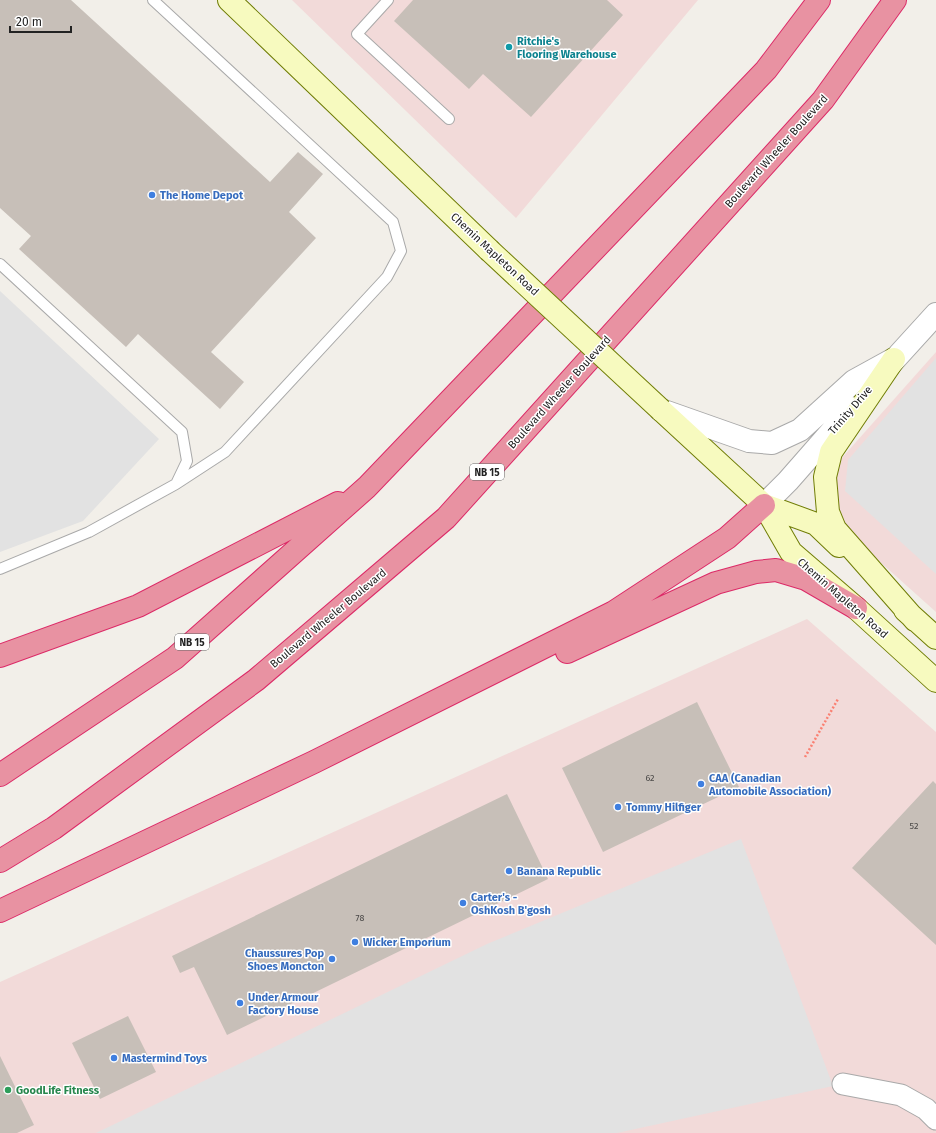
<svg xmlns="http://www.w3.org/2000/svg" width="936" height="1133" font-family="'Fira Sans',sans-serif">
  <rect width="100%" height="100%" fill="#f2efe9"/>
  <path fill="#f2dad9" d="M292,0H698L516,218Z
    M936,352V612L859,543L840,520L834,494L840,460Z
    M807,619L936,732V1133H0V982Z"/>
  <path fill="#e2e2e2" d="M0,291L159,439L83,521L0,552Z
    M936,358V574L845,491L848,460Z
    M741,839L833,1086L617,1133H96L487,944Z"/>
  <path fill="#c7bfb8" d="M0,0H71L270,182L298,152L323,174L289,212L316,238L211,352L244,382L220,409L138,334L126,347L19,249L31,236L0,208Z
    M413,0H607L623,15L531,117L483,74L469,89L394,21Z
    M697,702L739,787L603,852L562,768Z
    M933,781L936,784V945L852,868Z
    M507,794L548,879L227,1035L194,967L180,973L172,956Z
    M128,1016L156,1072L100,1099L72,1043Z
    M0,1056L34,1125L17,1133H0Z"/>
  <g fill="none" stroke-linecap="round" stroke-linejoin="round">
    <defs>
      <path id="service" d="M153,0L393,222L401,251L387,277L225,452L176,484
        M388,0L357,34L449,119
        M0,264L182,432L187,461L176,484L89,532L0,569"/>
      <path id="minor" d="M843,1084L901,1095L926,1109L936,1119"/>
      <path id="tertiary" d="M885,370L936,314
        M661,410L749,441L772,443L800,430L854,381L894,359
        M764,505L788,481L852,408"/>
      <path id="secondary" d="M229,0L489,250
        M894,359L831,452L825,477L828,512L835,529L915,620
        M661,410L764,505L791,552L856,608L936,681
        M764,505L816,524L839,546
        M905,610L936,638"/>
      <path id="motorway" d="M567,652L716,583L756,572L776,570L806,579L856,608
        M0,656L138,606L338,503
        M0,775L175,658L367,487L766,70L819,0
        M0,861L54,828L256,680L446,518L823,100L895,0
        M0,911L314,762L614,612L727,538L764,505"/>
    </defs>
    <use href="#service" stroke="#a9a9a9" stroke-width="12"/>
    <use href="#minor" stroke="#a9a9a9" stroke-width="23"/>
    <use href="#tertiary" stroke="#a9a9a9" stroke-width="24"/>
    <use href="#secondary" stroke="#707d05" stroke-width="24"/>
    <use href="#motorway" stroke="#dc2a67" stroke-width="24"/>
    <path stroke="#fa8072" stroke-width="2.5" stroke-dasharray="2 2" stroke-linecap="butt" d="M805,757L838,699"/>
    <use href="#service" stroke="#fff" stroke-width="10"/>
    <use href="#minor" stroke="#fff" stroke-width="21"/>
    <use href="#tertiary" stroke="#fff" stroke-width="22"/>
    <use href="#secondary" stroke="#f7fabf" stroke-width="22"/>
    <use href="#motorway" stroke="#e892a2" stroke-width="22"/>
    <defs>
      <path id="secondary-bridge" d="M489,250L661,410"/>
    </defs>
    <use href="#secondary-bridge" stroke="#707d05" stroke-width="24" stroke-linecap="butt"/>
    <use href="#secondary-bridge" stroke="#f7fabf" stroke-width="22"/>
  </g>
  <circle fill="#0f9aa8" stroke="#fff" stroke-width="1.5" cx="509" cy="47" r="4"/>
  <g fill="#3f7fe0" stroke="#fff" stroke-width="1.5">
    <circle cx="152" cy="195" r="4"/>
    <circle cx="701" cy="784" r="4"/>
    <circle cx="618" cy="807" r="4"/>
    <circle cx="509" cy="871" r="4"/>
    <circle cx="463" cy="903" r="4"/>
    <circle cx="355" cy="942" r="4"/>
    <circle cx="332" cy="959" r="4"/>
    <circle cx="240" cy="1003" r="4"/>
    <circle cx="114" cy="1058" r="4"/>
  </g>
  <circle fill="#2e9e5b" stroke="#fff" stroke-width="1.5" cx="8" cy="1090" r="4"/>
  <g text-anchor="middle" stroke-width="3" stroke-linejoin="round" paint-order="stroke">
    <g font-size="9" fill="#4b4948">
      <text x="650" y="781">62</text>
      <text x="914" y="829">52</text>
      <text x="360" y="921">78</text>
    </g>
    <g fill="#fff" stroke="#646464" stroke-width="1">
      <rect x="470" y="464" width="34" height="16" rx="3"/>
      <rect x="175" y="634" width="34" height="16" rx="3"/>
    </g>
    <g font-size="10" font-weight="bold" fill="#222">
      <text x="487" y="476">NB 15</text>
      <text x="192" y="646">NB 15</text>
    </g>
    <g font-size="11" font-weight="bold" fill="#0d838f" stroke="#fff" text-anchor="start">
      <text x="517" y="45">Ritchie's<tspan x="517" dy="13">Flooring Warehouse</tspan></text>
    </g>
    <g font-size="11" fill="#222" stroke="#fff">
      <text transform="translate(776 151) rotate(-48)" y="4">Boulevard Wheeler Boulevard</text>
      <text transform="translate(495 254) rotate(43)" y="4">Chemin Mapleton Road</text>
      <text transform="translate(559 392) rotate(-48)" y="4">Boulevard Wheeler Boulevard</text>
      <text transform="translate(850 410) rotate(-49)" y="4">Trinity Drive</text>
      <text transform="translate(843 598) rotate(41)" y="4">Chemin Mapleton Road</text>
      <text transform="translate(328 618) rotate(-40)" y="4">Boulevard Wheeler Boulevard</text>
    </g>
    <g font-size="11" font-weight="bold" fill="#366cbe" stroke="#fff" text-anchor="start">
      <text x="160" y="199">The Home Depot</text>
      <text x="709" y="782">CAA (Canadian<tspan x="709" dy="13">Automobile Association)</tspan></text>
      <text x="626" y="811">Tommy Hilfiger</text>
      <text x="517" y="875">Banana Republic</text>
      <text x="471" y="901">Carter's -<tspan x="471" dy="13">OshKosh B'gosh</tspan></text>
      <text x="363" y="946">Wicker Emporium</text>
      <text x="324" y="957" text-anchor="end">Chaussures Pop<tspan x="324" dy="13">Shoes Moncton</tspan></text>
      <text x="248" y="1001">Under Armour<tspan x="248" dy="13">Factory House</tspan></text>
      <text x="122" y="1062">Mastermind Toys</text>
    </g>
    <g font-size="11" font-weight="bold" fill="#27864d" stroke="#fff" text-anchor="start">
      <text x="16" y="1094">GoodLife Fitness</text>
    </g>
  </g>
  <path d="M10 26v6h61v-6" fill="none" stroke="#222222" stroke-width="2"/>
  <text x="16" y="26" font-size="12" fill="#222222" stroke="#ffffff" stroke-width="3" paint-order="stroke">20 m</text>
</svg>
